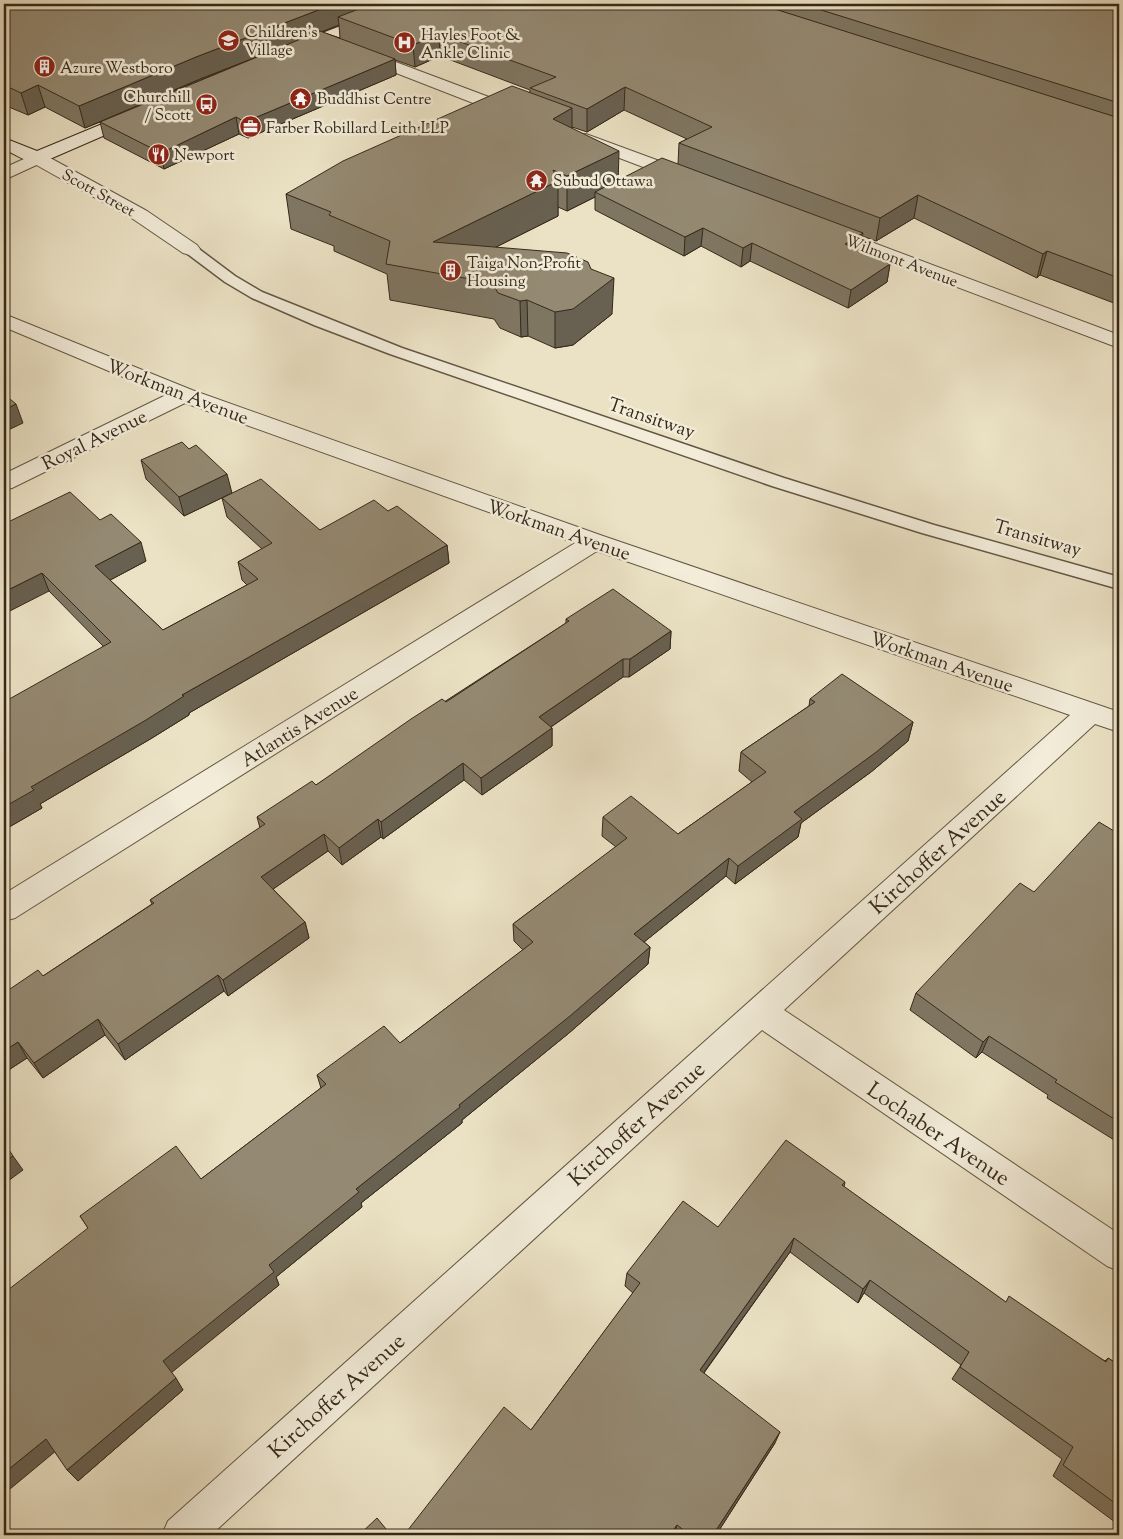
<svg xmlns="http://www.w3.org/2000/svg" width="1123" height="1539" font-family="'Sorts Mill Goudy',serif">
  <rect width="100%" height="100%" fill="#ebe2c5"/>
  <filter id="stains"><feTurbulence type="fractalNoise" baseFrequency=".004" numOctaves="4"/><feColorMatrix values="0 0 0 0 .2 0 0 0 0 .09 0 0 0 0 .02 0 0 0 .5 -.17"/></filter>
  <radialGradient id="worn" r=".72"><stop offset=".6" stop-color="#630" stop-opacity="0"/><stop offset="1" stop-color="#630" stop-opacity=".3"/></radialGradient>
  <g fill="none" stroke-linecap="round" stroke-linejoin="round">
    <defs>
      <path id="service" d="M190,245L195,246L235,276L262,292L402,348L784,478L934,525L1119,577V589L922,533L772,486L390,354L314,325L252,298L225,282L185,252L183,249L185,246Z"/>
      <path id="minor" d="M361,49L521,109L524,113L521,117H509L355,57L353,54L355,51Z
        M586,134L692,173L695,177L692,181L686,182L680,181L580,143L577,139L580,135Z
        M37,153L43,154L147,211L197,245L200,249L197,253L190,255L183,253L133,219L31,162L28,158L31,154Z
        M826,225L1119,335V348L819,235L817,231L819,227Z
        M4,314L192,390L603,536L1119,712V732L1095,724L784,1010L1119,1234V1271L1107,1266L762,1030L211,1535H162L168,1521L1070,715L597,551L15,918L4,921V894L575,543L185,403L12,488L4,490V474L166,395L4,327Z"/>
      <path id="tertiary" d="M37,153L43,154L46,158L43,162L4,180V168Z"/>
      <path id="secondary" d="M397,4H418L415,7L301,52H289L287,49L289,46Z
        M136,110L142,111L145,115L142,119L43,162C30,165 16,155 4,149V138L37,151Z"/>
    </defs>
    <use href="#service" stroke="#635744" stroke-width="3"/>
    <use href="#minor" stroke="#635744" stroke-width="2"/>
    <use href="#tertiary" stroke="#635744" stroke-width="2"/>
    <use href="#secondary" stroke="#362919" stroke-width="2"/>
    <use href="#service" fill="#f2ecd9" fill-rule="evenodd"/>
    <use href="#minor" fill="#f2ecd9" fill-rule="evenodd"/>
    <use href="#tertiary" fill="#f2ecd9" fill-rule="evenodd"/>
    <use href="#secondary" fill="#f2ecd9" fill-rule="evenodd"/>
  </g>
  <path fill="#7f7662" stroke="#362919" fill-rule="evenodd" d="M4,4H1119V305L1040,275L1037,278L914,218L876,241L862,236L860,250L890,264L887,282L848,308L750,261L741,267L701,246L684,256L595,210V197L567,211L558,207V216L496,247L591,269L612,314L573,345L555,348L528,336L521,337L500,328L494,319L390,300L387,274L334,251V246L291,229L286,194L530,92V90L440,56L415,67L395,60L396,75L248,138L239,134L164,169L104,138L100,122L85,128L45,107L28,115L4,105ZM339,25L340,38L322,32ZM253,58L140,105L200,79ZM624,110L687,139L679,143L678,164L618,180L572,128V127L587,132Z
    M141,460L232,493L184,516L146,479Z
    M222,498L320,530L388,511L447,545L449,563L189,713V715L152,738L40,804L42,808L4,830L103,646L49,591L4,524L100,520L146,561L110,580L163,630L247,585L242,580L238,562L262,549L227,517Z
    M566,619L671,631L670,649L629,677H623L551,727L552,728V746L482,795L464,780L383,839L381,837L342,865L328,851L273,889L305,922L309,938L228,996L224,991L125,1060L105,1035L43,1078L27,1058L4,1073L43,976L152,904L150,900L260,828L257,817L316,785L566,623Z
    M810,699L913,722L908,741L871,772L801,823L798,837L735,884L726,876L644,942L650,947L648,964L569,1033L462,1120V1123L361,1203L362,1207L276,1277L279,1285L171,1372L183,1390L78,1481L55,1452L88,1228L80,1216L201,1179L321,1088L317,1075L400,1043L523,950L514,941L513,924L616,847L602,836L603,817L678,834L752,782L739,771L741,752L809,706Z
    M1119,834V1143L1047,1098L1048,1095L982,1052L976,1058L910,1010L916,993L1034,892Z
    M845,1182L844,1187L1005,1302L1105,1361L1108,1358L1119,1365V1525L1053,1476L1062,1459L952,1379L961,1365L864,1293L858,1303L790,1252L704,1373L775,1443L716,1535H404L531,1430L633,1293L625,1286L627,1273L718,1227Z"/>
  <path fill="#686050" stroke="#362919" d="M334,4H392L338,17L339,25L200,79L85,128L79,106L196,57Z
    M439,34L440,56L415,67L413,45Z
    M395,59L396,75L248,138L245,122Z
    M38,85L45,107L28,115L21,93Z
    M625,87L624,110L587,132V109Z
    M572,108V142L553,119Z
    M236,117L239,134L164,169L161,153Z
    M619,151L618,185L595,192V197L567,211V176Z
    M558,181V216L442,274L433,242Z
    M918,195L914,218L876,241L880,218Z
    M703,228L701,246L684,256L685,237Z
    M863,233L860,251L845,244Z
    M752,243L750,261L741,267L743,248Z
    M1047,251L1040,275L1037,278L1043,254Z
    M890,264L887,282L848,308L851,290Z
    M614,278L612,314L573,345L555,348V312Z
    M527,300L528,336L521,337L520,301Z
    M16,404L23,423L4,432V410Z
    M227,474L232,493L184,516L179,497Z
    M141,542L146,561L101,585L95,566Z
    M447,545L449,563L189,713V715L152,738L40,804L42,808L4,830V807L31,787L182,695Z
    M42,573L49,591L4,614V592Z
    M671,631L670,649L629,677L630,659Z
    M623,659V677L539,735V717Z
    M913,722L908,741L871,772L801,823L798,837L735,884L738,866L794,812Z
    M552,728V746L482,795L481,778Z
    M463,763L464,780L383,839L381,822Z
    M378,819L381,837L342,865L339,848Z
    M324,834L328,851L266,894L261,877Z
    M729,858L726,876L633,951L634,934Z
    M305,922L309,938L228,996L223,980Z
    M650,947L648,964L569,1033L462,1120V1123L361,1203L362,1207L276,1277L279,1285L171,1373L163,1361L269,1265L356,1189Z
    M218,975L224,991L125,1060L118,1044Z
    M98,1019L105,1035L43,1078L34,1063Z
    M989,1036L982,1052L976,1058L983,1042Z
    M18,1042L27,1058L4,1073V1051Z
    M13,1156L23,1170L4,1184V1162Z
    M794,1238L790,1252L697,1382L700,1370Z
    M870,1280L864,1293L858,1303L863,1289Z
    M176,1378L183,1390L78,1481L67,1470Z
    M780,1432L775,1443L716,1535H713Z
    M46,1439L57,1450L4,1494V1473Z
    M677,1525L674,1535H670Z"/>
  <path fill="#948972" stroke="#362919" d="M4,4H334L196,57L79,106L38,85L21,93L4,85Z
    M372,4H759L1119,118V278L1047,251L1043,254L918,195L880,218L679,143L712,127L625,87L587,109L530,88L556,77L439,34L413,45L338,17Z
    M802,4H1119V103Z
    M320,31L395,59L245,122L236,117L161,153L100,122Z
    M512,86L572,108L553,119L619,151L567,176L553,170L558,181L433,242L567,253L588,262L591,269L614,278L573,309L555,312L527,300L520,301L498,293L492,283L386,264L390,241L329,215L331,212L286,194L343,161Z
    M662,158L863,233L845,244L890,264L851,290L752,243L743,248L703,228L685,237L595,192Z
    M4,394L16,404L4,410Z
    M182,442L189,449L196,445L227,474L179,497L141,460Z
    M261,479L320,530L374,500L388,511L397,506L447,545L182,695L184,696L146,720L31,787L34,790L4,807V702L111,642L42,573L4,592V524L70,492L100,520L111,514L141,542L95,566L163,630L258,579L238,562L272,543L222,498Z
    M613,589L671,631L630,659H623L539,717L552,728L481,778L463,763L381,822L378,819L339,848L324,834L261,877L305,922L223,980L218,975L118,1044L98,1019L34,1063L18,1042L4,1051V993L38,970L43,976L154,903L150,900L265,824L257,817L312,781L316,785L411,719L442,699L446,702L569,621L566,619Z
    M842,674L913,722L875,753L794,812L802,819L738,866L729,858L634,934L650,947L570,1016L459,1105L460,1107L356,1189L359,1192L269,1265L274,1272L163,1361L176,1378L67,1470L46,1439L4,1473V1293L88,1228L80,1216L176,1146L201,1179L326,1084L317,1075L384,1026L400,1043L533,942L513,924L627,838L603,817L631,796L678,834L766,772L741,752L815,702L810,699Z
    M1099,822L1119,834V1122L1055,1082L1057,1080L989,1036L983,1042L916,993L1020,883L1034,892Z
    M786,1140L845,1182L842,1185L1006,1302L1009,1296L1106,1362L1108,1358L1119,1365V1506L1063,1465L1073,1447L960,1367L969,1352L870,1280L863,1289L794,1238L700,1370L780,1432L713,1535H690L677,1525L670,1535H404L504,1407L531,1430L640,1283L627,1273L683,1201L718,1227Z
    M4,1142L13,1156L4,1162Z
    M377,1518L391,1535H359Z"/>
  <defs>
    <symbol id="school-disc" viewBox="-11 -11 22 22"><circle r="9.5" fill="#8f2418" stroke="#f2ecd9"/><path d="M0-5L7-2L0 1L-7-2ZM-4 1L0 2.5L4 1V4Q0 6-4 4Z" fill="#fff"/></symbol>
    <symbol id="hospital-disc" viewBox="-11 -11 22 22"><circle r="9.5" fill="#8f2418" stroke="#f2ecd9"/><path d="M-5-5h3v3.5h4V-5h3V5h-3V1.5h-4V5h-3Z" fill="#fff"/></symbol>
    <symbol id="building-disc" viewBox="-11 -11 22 22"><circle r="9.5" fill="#8f2418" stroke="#f2ecd9"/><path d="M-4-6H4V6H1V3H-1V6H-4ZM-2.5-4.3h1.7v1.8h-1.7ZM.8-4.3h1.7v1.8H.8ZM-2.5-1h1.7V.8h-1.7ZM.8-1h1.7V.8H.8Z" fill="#fff"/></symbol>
    <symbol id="temple-disc" viewBox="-11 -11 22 22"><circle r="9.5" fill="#8f2418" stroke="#f2ecd9"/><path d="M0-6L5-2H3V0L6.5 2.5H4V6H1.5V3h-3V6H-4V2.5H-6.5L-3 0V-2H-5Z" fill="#fff"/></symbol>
    <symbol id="bus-disc" viewBox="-11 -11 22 22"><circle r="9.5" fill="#8f2418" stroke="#f2ecd9"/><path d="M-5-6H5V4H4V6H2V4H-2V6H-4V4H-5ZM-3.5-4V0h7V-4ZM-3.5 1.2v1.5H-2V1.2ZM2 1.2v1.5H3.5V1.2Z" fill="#fff"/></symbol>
    <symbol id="office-disc" viewBox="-11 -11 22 22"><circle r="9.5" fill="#8f2418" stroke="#f2ecd9"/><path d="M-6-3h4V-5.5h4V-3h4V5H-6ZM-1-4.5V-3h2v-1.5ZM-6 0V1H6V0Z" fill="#fff"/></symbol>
    <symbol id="restaurant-disc" viewBox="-11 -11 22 22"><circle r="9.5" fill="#8f2418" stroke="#f2ecd9"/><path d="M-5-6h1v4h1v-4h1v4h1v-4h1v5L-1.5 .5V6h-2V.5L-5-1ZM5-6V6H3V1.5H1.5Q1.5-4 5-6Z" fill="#fff"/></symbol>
  </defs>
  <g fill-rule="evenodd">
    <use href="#school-disc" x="216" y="28" width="25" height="25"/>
    <use href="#hospital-disc" x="392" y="30" width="25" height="25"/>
    <use href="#building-disc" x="32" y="54" width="25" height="25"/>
    <use href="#temple-disc" x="288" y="86" width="25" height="25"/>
    <use href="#bus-disc" x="194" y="92" width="25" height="25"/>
    <use href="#office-disc" x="238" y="114" width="25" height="25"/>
    <use href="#restaurant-disc" x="146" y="142" width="25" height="25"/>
    <use href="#temple-disc" x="524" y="168" width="25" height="25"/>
    <use href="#building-disc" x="438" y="258" width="25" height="25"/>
  </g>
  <g text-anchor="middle" stroke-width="5" stroke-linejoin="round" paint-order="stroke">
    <g font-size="16" fill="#362919" stroke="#f2ecd9" text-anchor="start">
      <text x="245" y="37">Children's<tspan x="245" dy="18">Village</tspan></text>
      <text x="421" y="40">Hayles Foot &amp;<tspan x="421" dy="18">Ankle Clinic</tspan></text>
      <text x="60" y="73">Azure Westboro</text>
      <text x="191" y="102" text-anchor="end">Churchill<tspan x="191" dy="18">/ Scott</tspan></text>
      <text x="317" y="104">Buddhist Centre</text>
      <text x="266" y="133">Farber Robillard Leith LLP</text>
      <text x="174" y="160">Newport</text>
      <text x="553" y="186">Subud Ottawa</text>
      <text x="467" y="268">Taiga Non-Profit<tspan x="467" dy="18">Housing</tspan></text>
    </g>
    <g font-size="16" fill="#362919" stroke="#f2ecd9">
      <text transform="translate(99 192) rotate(29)" y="6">Scott Street</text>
      <text transform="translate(902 260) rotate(21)" y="6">Wilmont Avenue</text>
    </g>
    <g font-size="19" fill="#362919" stroke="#f2ecd9">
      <text transform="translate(178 391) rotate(21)" y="7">Workman Avenue</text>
      <text transform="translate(652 417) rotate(19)" y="7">Transitway</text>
      <text transform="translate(94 439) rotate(-26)" y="7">Royal Avenue</text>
      <text transform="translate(559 529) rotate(19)" y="7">Workman Avenue</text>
      <text transform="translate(1038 537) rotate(16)" y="7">Transitway</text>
      <text transform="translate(942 661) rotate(19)" y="7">Workman Avenue</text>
      <text transform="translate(299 726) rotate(-32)" y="7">Atlantis Avenue</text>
    </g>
    <g font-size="22" fill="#362919" stroke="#f2ecd9">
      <text transform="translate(937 851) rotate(-42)" y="8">Kirchoffer Avenue</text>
      <text transform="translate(636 1123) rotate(-42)" y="8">Kirchoffer Avenue</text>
      <text transform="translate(939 1133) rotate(34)" y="8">Lochaber Avenue</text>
      <text transform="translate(336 1395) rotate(-42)" y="8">Kirchoffer Avenue</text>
    </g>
  </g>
  <rect width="1123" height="1539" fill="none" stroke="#ebe2c5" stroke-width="20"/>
  <rect x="5" y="5" width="1113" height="1529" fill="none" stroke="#362919" stroke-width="2.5"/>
  <rect x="10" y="10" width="1103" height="1519" fill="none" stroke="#362919"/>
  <rect width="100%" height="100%" filter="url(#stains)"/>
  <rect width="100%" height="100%" fill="url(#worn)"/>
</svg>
